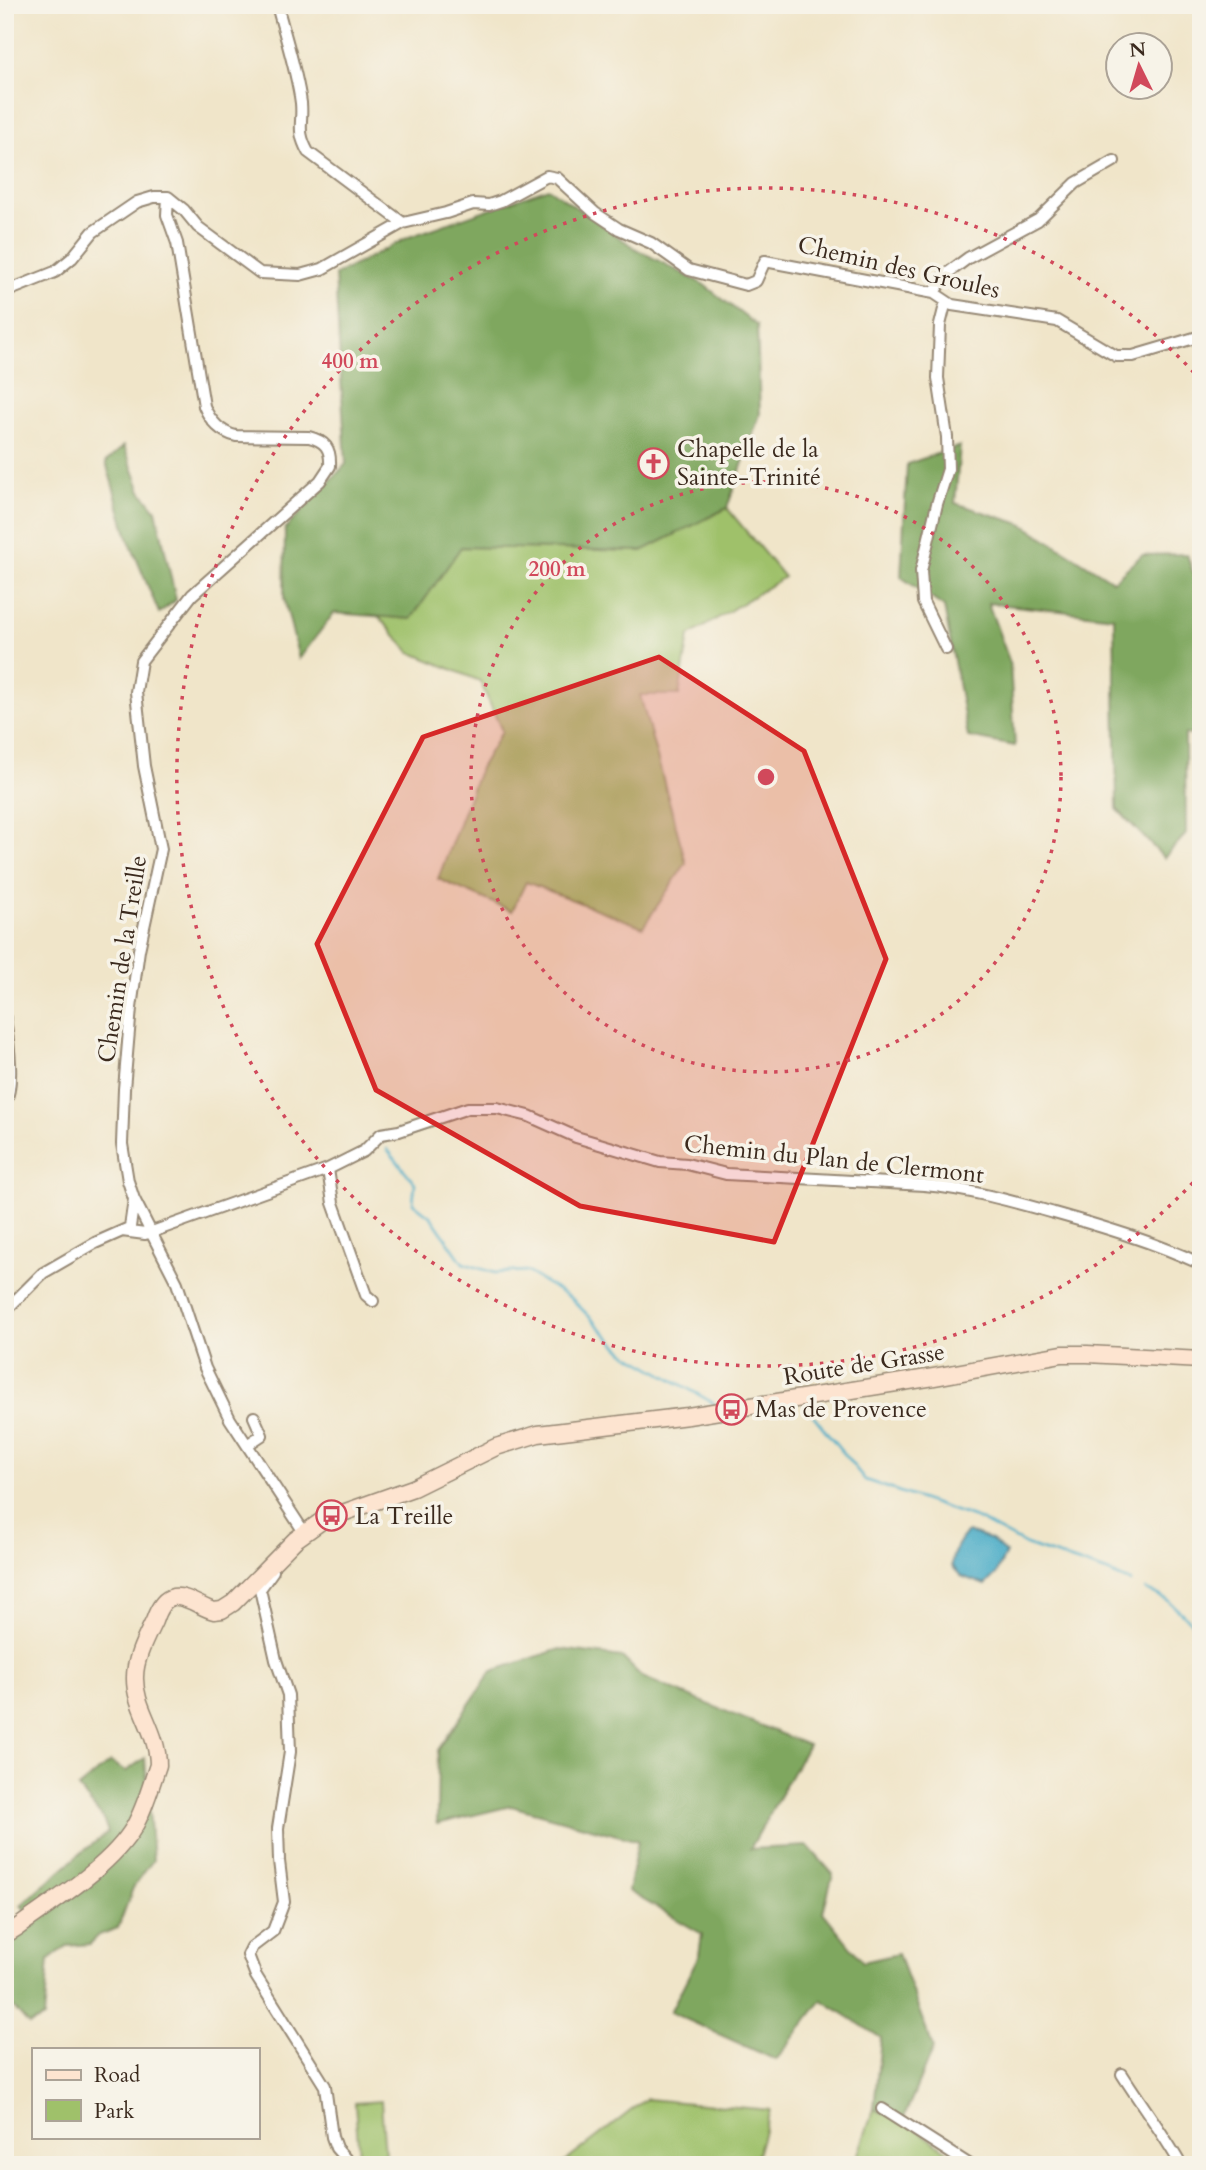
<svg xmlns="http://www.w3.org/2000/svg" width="1206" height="2170" font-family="Cardo,serif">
  <rect width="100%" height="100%" fill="#f7f3e8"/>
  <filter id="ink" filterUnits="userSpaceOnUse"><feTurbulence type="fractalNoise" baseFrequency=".0143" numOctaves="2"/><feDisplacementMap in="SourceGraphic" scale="14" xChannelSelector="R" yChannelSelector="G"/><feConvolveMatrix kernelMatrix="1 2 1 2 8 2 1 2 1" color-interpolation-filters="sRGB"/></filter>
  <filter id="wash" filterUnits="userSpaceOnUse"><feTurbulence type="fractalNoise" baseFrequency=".00686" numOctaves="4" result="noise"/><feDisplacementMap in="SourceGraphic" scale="28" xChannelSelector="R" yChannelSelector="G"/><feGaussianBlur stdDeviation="1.57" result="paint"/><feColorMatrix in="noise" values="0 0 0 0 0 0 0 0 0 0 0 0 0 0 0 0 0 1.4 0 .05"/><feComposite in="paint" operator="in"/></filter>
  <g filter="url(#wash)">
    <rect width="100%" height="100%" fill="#f0e5c9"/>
    <path fill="#9fc16a" stroke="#6d7644" stroke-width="2" d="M727,508L784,577L689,636L679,695H640L686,863L643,927L526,882L512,911L438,879L480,768L502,731L480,681L410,652L378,616L411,619L461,547L642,551Z
      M646,2099L770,2110L754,2165H561Z
      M381,2101L385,2154L359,2156L355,2103Z
      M874,2109L903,2120L967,2165H854Z"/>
    <path fill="#7fa75e" stroke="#5d683e" stroke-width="2" d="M548,188L638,250L703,284L757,326L760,414L727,508L642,551L461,547L411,619L334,613L299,659L284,598L285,529L346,464L335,275L409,237Z
      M124,446L141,491L156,510L176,600L159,613L128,538L106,462Z
      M960,446L955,503L1024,525L1113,581L1142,555L1187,554L1201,600V735L1185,734L1186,834L1164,858L1117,809L1114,617L988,603L1010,663L1015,746L968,737L944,607L901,577L907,464Z
      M560,1649L622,1657L642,1677L808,1745L750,1849L808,1846L833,1874L823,1912L863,1962L898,1954L933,2048L903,2120L874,2109L881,2038L822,2000L776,2060L670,2012L699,1955L702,1934L628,1891L638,1841L511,1806L437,1824L438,1750L492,1671Z
      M145,1758L153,1860L133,1888L118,1928L99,1935L90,1944L67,1946L49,1960L44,2018L29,2025L15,2009L5,2006V1939L35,1922L21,1905L75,1858L108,1832L103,1818L78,1788L110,1762L126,1771Z"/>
    <path fill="#48acc7" stroke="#426b72" stroke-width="2" d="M968,1532L991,1540L1006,1553L996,1574L985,1585L961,1576L952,1566C951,1555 960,1539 968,1532Z"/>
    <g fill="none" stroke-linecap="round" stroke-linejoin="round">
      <path stroke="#48acc7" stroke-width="2.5" d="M387,1149L415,1183L413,1203L431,1217L463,1263L495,1273L526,1271L572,1299L624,1352L715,1404
        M805,1405L865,1480L978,1519L1026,1545L1107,1572L1130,1582
        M1146,1590L1166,1599L1201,1631"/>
    </g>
  </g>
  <g filter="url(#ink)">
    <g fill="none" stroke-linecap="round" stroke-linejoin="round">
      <defs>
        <path id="street" d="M277,5C285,36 297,72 301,103C303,124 296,130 308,152L403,223
          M168,197L167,215L177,243L204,406C210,421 220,432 236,436L309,437C325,441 331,448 330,466L320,481L192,595L141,661L136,692L144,766L161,849L139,950L131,1008L124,1089L122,1144L128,1181L134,1199L177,1283L205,1368L230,1419L304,1532
          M168,197L184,210L198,227L260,273L300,275L322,269L403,223L446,213L473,204L489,205L501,201L547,176L557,178L595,213L619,229L651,243L689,270L746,285L756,281L765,261L934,293L952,305L1057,321L1116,356H1133L1201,336
          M5,292L55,272L72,258L93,232L137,202L154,197H168
          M934,293L945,275L968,258L1038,220L1076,183L1114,161
          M946,301L940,325L938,378L947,437L948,469L937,504L921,571L923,602L946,649
          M5,915L7,944L5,951
          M5,1018C8,1039 15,1084 5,1103
          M328,1169L333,1203L366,1295L373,1301
          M130,1227L134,1199
          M122,1231L145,1234L152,1232L328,1169L364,1151L381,1134L399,1131L468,1108H497L529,1116L576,1137L660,1162L687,1164L726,1174L924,1185C969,1189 1011,1201 1054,1213C1104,1227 1154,1242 1201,1264
          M5,1311L43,1273L95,1243L129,1228
          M247,1445L262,1435L254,1417
          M273,1571L260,1589L276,1660L288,1695L290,1752L278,1828L279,1861L284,1902L273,1931L252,1947L248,1955L256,1976L325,2086L332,2137L336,2148L351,2165
          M1122,2074C1141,2104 1163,2133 1181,2165
          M882,2109L970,2165"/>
        <path id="secondary" d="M5,1935L18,1927C55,1900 111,1866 134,1827C145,1808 151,1785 158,1765C158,1731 134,1708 135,1677C135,1658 146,1638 154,1621C157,1612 163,1599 173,1597C187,1595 201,1608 214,1611L222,1610L233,1603L295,1540L323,1520L413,1488L496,1447L538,1434L688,1416L934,1377L1062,1354H1087L1201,1360"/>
      </defs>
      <use href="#street" stroke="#968874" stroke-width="14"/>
      <use href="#secondary" stroke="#968874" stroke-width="19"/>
      <use href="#street" stroke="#fff" stroke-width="10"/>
      <use href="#secondary" stroke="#fde4d0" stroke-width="16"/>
    </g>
  </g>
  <path fill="#d62828" fill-opacity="0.2" stroke="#d62828" stroke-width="5" stroke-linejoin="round" d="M659,657L804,751L886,959L774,1242L580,1206L376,1090L317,944L423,737Z"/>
  <g fill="none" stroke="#d1495b" stroke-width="3.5" stroke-dasharray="3.5 7">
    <circle cx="766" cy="777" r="295"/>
    <path d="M1200 1175A589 589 0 1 1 1200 379"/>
  </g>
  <defs>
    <symbol id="church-ring" viewBox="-11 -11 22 22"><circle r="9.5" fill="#f7f3e8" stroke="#d1495b" stroke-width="1.5"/><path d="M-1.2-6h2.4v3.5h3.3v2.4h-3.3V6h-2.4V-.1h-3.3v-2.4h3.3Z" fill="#d1495b"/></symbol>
    <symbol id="bus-ring" viewBox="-11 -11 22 22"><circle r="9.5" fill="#f7f3e8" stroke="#d1495b" stroke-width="1.5"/><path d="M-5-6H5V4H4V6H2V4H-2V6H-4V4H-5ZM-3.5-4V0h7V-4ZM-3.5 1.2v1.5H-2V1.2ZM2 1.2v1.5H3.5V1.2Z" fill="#d1495b"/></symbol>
  </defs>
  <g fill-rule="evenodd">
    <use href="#church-ring" x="636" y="446" width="35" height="35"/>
    <use href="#bus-ring" x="714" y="1392" width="35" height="35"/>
    <use href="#bus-ring" x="314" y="1498" width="35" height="35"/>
  </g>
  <g text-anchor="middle" stroke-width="7" stroke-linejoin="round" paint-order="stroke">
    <g font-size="24" fill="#3b2a1e" stroke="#f7f3e8">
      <text transform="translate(899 267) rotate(13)" y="8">Chemin des Groules</text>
      <text transform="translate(122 959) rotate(-81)" y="8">Chemin de la Treille</text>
      <text transform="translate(834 1159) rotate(6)" y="8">Chemin du Plan de Clermont</text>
      <text transform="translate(864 1364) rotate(-9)" y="8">Route de Grasse</text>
    </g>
    <g font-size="24" fill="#3b2a1e" stroke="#f7f3e8" text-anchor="start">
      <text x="677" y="457">Chapelle de la<tspan x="677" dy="28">Sainte-Trinité</tspan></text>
      <text x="755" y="1417">Mas de Provence</text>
      <text x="355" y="1524">La Treille</text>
    </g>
  </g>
  <circle cx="766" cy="777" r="10" fill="#d1495b" stroke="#f7f3e8" stroke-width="3.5"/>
  <g font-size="21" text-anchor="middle" font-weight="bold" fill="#d1495b" stroke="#f7f3e8" stroke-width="7" stroke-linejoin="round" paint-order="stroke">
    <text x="350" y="368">400 m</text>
    <text x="557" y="576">200 m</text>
  </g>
  <rect width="1206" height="2170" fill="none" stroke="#f7f3e8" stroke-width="28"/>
  <rect x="32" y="2048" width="228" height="91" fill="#f7f3e8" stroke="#aca397" stroke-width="2"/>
  <rect x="46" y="2070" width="35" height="10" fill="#fde4d0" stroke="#aca397" stroke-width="2"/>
  <text x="94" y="2082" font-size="21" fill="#3b2a1e">Road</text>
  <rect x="46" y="2100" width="35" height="21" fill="#9fc16a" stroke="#aca397" stroke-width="2"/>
  <text x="94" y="2118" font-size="21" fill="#3b2a1e">Park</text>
  <g transform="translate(1139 66) rotate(355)"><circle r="33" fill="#f7f3e8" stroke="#aca397" stroke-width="2"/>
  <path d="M0-5L12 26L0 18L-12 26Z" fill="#d1495b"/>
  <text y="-10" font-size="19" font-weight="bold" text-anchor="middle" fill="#3b2a1e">N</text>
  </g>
</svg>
